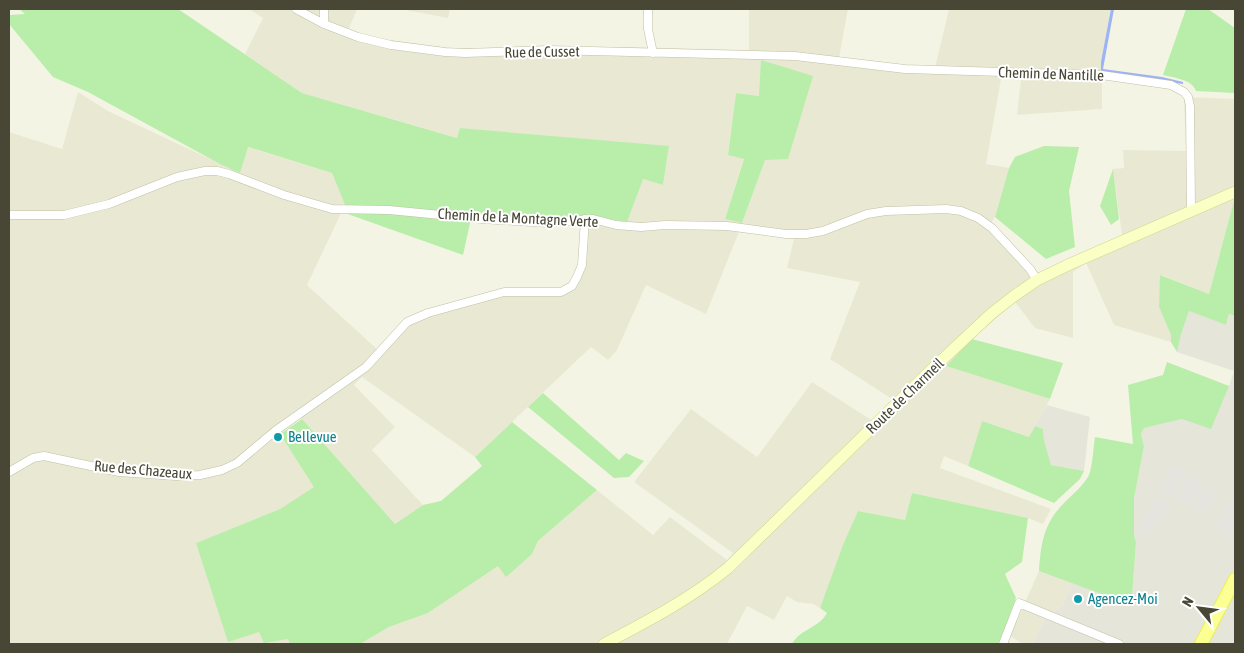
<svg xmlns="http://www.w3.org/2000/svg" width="1244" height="653" font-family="'Asap Condensed',sans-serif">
  <rect width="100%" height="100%" fill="#f4f4e5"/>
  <path fill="#e9e9d3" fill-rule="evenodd" d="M249,9H357L348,31L368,37L450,48L624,47L749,50V9H848L839,58L935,68L949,9H1114L1102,67V109L1017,115L1021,80L1001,79L986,164L1009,168L995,217L990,224L1039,273L1122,235L1113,169L1124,168L1123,150L1186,151L1184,97L1235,99V197L1209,294L1161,275L1159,307L1171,335V342L1114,325L1086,263L1073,272V338L1035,328L1015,302L972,339L946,366L1050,399L1029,437L982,421L968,466L944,456L940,468L1051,509L1043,524L1028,518L912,493L905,520L858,511L820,608L813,604L797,602L787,596L774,620L747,606L727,644H360L389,627L428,613L498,566L532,554L538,541L597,490L653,535L670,517L727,560L733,553L634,482L691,409L757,457L812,382L873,421L892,399L830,359L860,282L787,268L794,239L739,232L706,314L646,285L617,350L608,360L591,347L475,457L362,377L354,385L395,427L372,450L423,505L395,524L298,415L277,430L315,487L280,509L196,543L260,631L288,639L290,644H9V132L62,149L78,92L108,111L240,173L247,147L332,173L345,205L307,285L379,351L397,328L423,310L504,289L560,288L568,284L578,269L581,250L579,215H586L643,179L663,185L669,147L460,128L458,138L302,93L245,54L263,18ZM736,93L759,96L765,160L742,223L725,219L744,158L728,154Z
    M400,9H450L448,18Z
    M1039,571L1072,582L1063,605L1046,618L1032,644H1023L1010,636Z"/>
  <path fill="#e6e5da" d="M1189,311L1226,325L1229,314L1235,316V644H1032L1046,618L1063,605L1072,582L1129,604L1132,597L1136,542L1134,535V499L1144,446L1141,434L1144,428L1182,419L1229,386L1234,371L1177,352L1180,334Z
    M1047,405L1090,417L1084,471L1051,465L1044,440L1043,429L1035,426Z"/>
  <path fill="#b9edaa" d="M19,9H178L302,93L457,138L460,128L669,146L663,185L643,179L627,222L586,215L547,219L472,214L463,255L342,212L345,205L332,173L248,147L240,173L220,164L88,92L53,77L9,24V15L25,14Z
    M1186,9H1208L1235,28V93L1196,91C1192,79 1174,78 1163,75Z
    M761,60L813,76L788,159L765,160L742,223L725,219L744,159L728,155L736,93L759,96Z
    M1044,146L1079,147L1069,191L1075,247L1046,259L995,217L1009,168L1015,157Z
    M1113,169L1119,219L1111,225L1100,206Z
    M1235,197V316L1229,314L1226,325L1189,311L1181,334L1177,352L1171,342V335L1159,307L1160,275L1209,294Z
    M972,339L1063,363L1050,399L946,366Z
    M1167,362L1229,386L1211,429L1182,419L1144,428L1141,434L1144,446L1134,499V535L1136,542L1132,597L1129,604L1039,571C1041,542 1044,522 1066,501C1073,494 1084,485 1089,475C1093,464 1093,449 1095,437L1133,444L1128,385L1163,375Z
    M543,393L619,460L626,453L644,461L629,477L614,478L528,407Z
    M302,419L395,524L423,505L441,501L482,466L475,457L512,422L597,490L538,541L532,554L506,577L498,566L428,613L389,627L360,644H290L288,639L264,643L259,632L228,642L196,543L280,509L314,487L280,434Z
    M982,421L1029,437L1035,426L1043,429L1044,440L1051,465L1084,471L1080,479L1054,503L968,466Z
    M912,493L1028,518L1022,562L1005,574L1016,598L999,644H792C801,628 818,629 827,613L820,608L843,545L858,511L905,520Z"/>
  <path fill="#e5e4de" d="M1172,465L1186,472L1174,497L1159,489Z
    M1188,475L1202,483L1190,506L1176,498Z
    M1203,486L1218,493L1207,514L1193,507Z
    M1233,494L1235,495V543L1215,528Z
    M1154,497L1169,505L1155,532L1151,530L1147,536L1137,531Z"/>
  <path fill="#9cb4f7" d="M1111,9H1114L1103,69L1162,77L1183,82V84L1101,71V62Z"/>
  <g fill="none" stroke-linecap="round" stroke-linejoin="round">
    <defs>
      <path id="street" d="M296,9L324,24L358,37L391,45L445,52L465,53L549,50L795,56L905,69L1101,75L1171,85L1184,92L1188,97L1190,106L1191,211
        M324,9V24
        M648,9V29L653,53
        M9,215H64L109,204L177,177L205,171H217L229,174L284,195L332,209L389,210L482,219L549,223L593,219L616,225L641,227L665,225L727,226L786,234H806L823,231L867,214L886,211L946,209L961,211L978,218L992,228L1030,269L1037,280
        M9,472L33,458L44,456L119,472L176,476L200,475L222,470L237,463L275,431L366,367L407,322L428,313L504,292H561L572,286L577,277L582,265L585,219
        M1003,644L1019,603L1119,644"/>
      <path id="secondary" d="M604,644C648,621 690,599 728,568L928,373L991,314L1014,296L1037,280L1070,264L1235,192"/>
      <path id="primary" d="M1201,644L1235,579"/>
    </defs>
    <use href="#street" stroke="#c1c0a7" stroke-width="9"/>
    <use href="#secondary" stroke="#d2d58e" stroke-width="12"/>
    <use href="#primary" stroke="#ecef59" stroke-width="14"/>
    <use href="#street" stroke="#fff" stroke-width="8"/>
    <use href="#secondary" stroke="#faffc5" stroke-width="11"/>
    <use href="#primary" stroke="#fbff94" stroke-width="12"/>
  </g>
  <g fill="#0f9aa8" stroke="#fff" stroke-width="2">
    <circle cx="278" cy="437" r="5"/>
    <circle cx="1078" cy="599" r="5"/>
  </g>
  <g text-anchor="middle" stroke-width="4" stroke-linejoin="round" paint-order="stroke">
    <g font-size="15" fill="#484634" stroke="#fff">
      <text transform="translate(542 52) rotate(-1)" y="5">Rue de Cusset</text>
      <text transform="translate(1051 74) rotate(2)" y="5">Chemin de Nantille</text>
      <text transform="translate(518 218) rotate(3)" y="5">Chemin de la Montagne Verte</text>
      <text transform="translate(905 396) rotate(-44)" y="5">Route de Charmeil</text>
      <text transform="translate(143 470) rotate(5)" y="5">Rue des Chazeaux</text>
    </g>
    <g font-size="15" fill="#0d838f" stroke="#fff" text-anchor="start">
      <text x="288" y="442">Bellevue</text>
      <text x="1088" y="604">Agencez-Moi</text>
    </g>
  </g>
  <rect width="1244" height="653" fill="none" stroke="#484634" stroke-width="20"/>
  <g transform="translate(1199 608) rotate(299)" stroke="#ffffff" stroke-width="4" paint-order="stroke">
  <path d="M0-4L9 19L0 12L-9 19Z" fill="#484634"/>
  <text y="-8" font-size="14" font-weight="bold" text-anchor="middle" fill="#484634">N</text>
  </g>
</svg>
